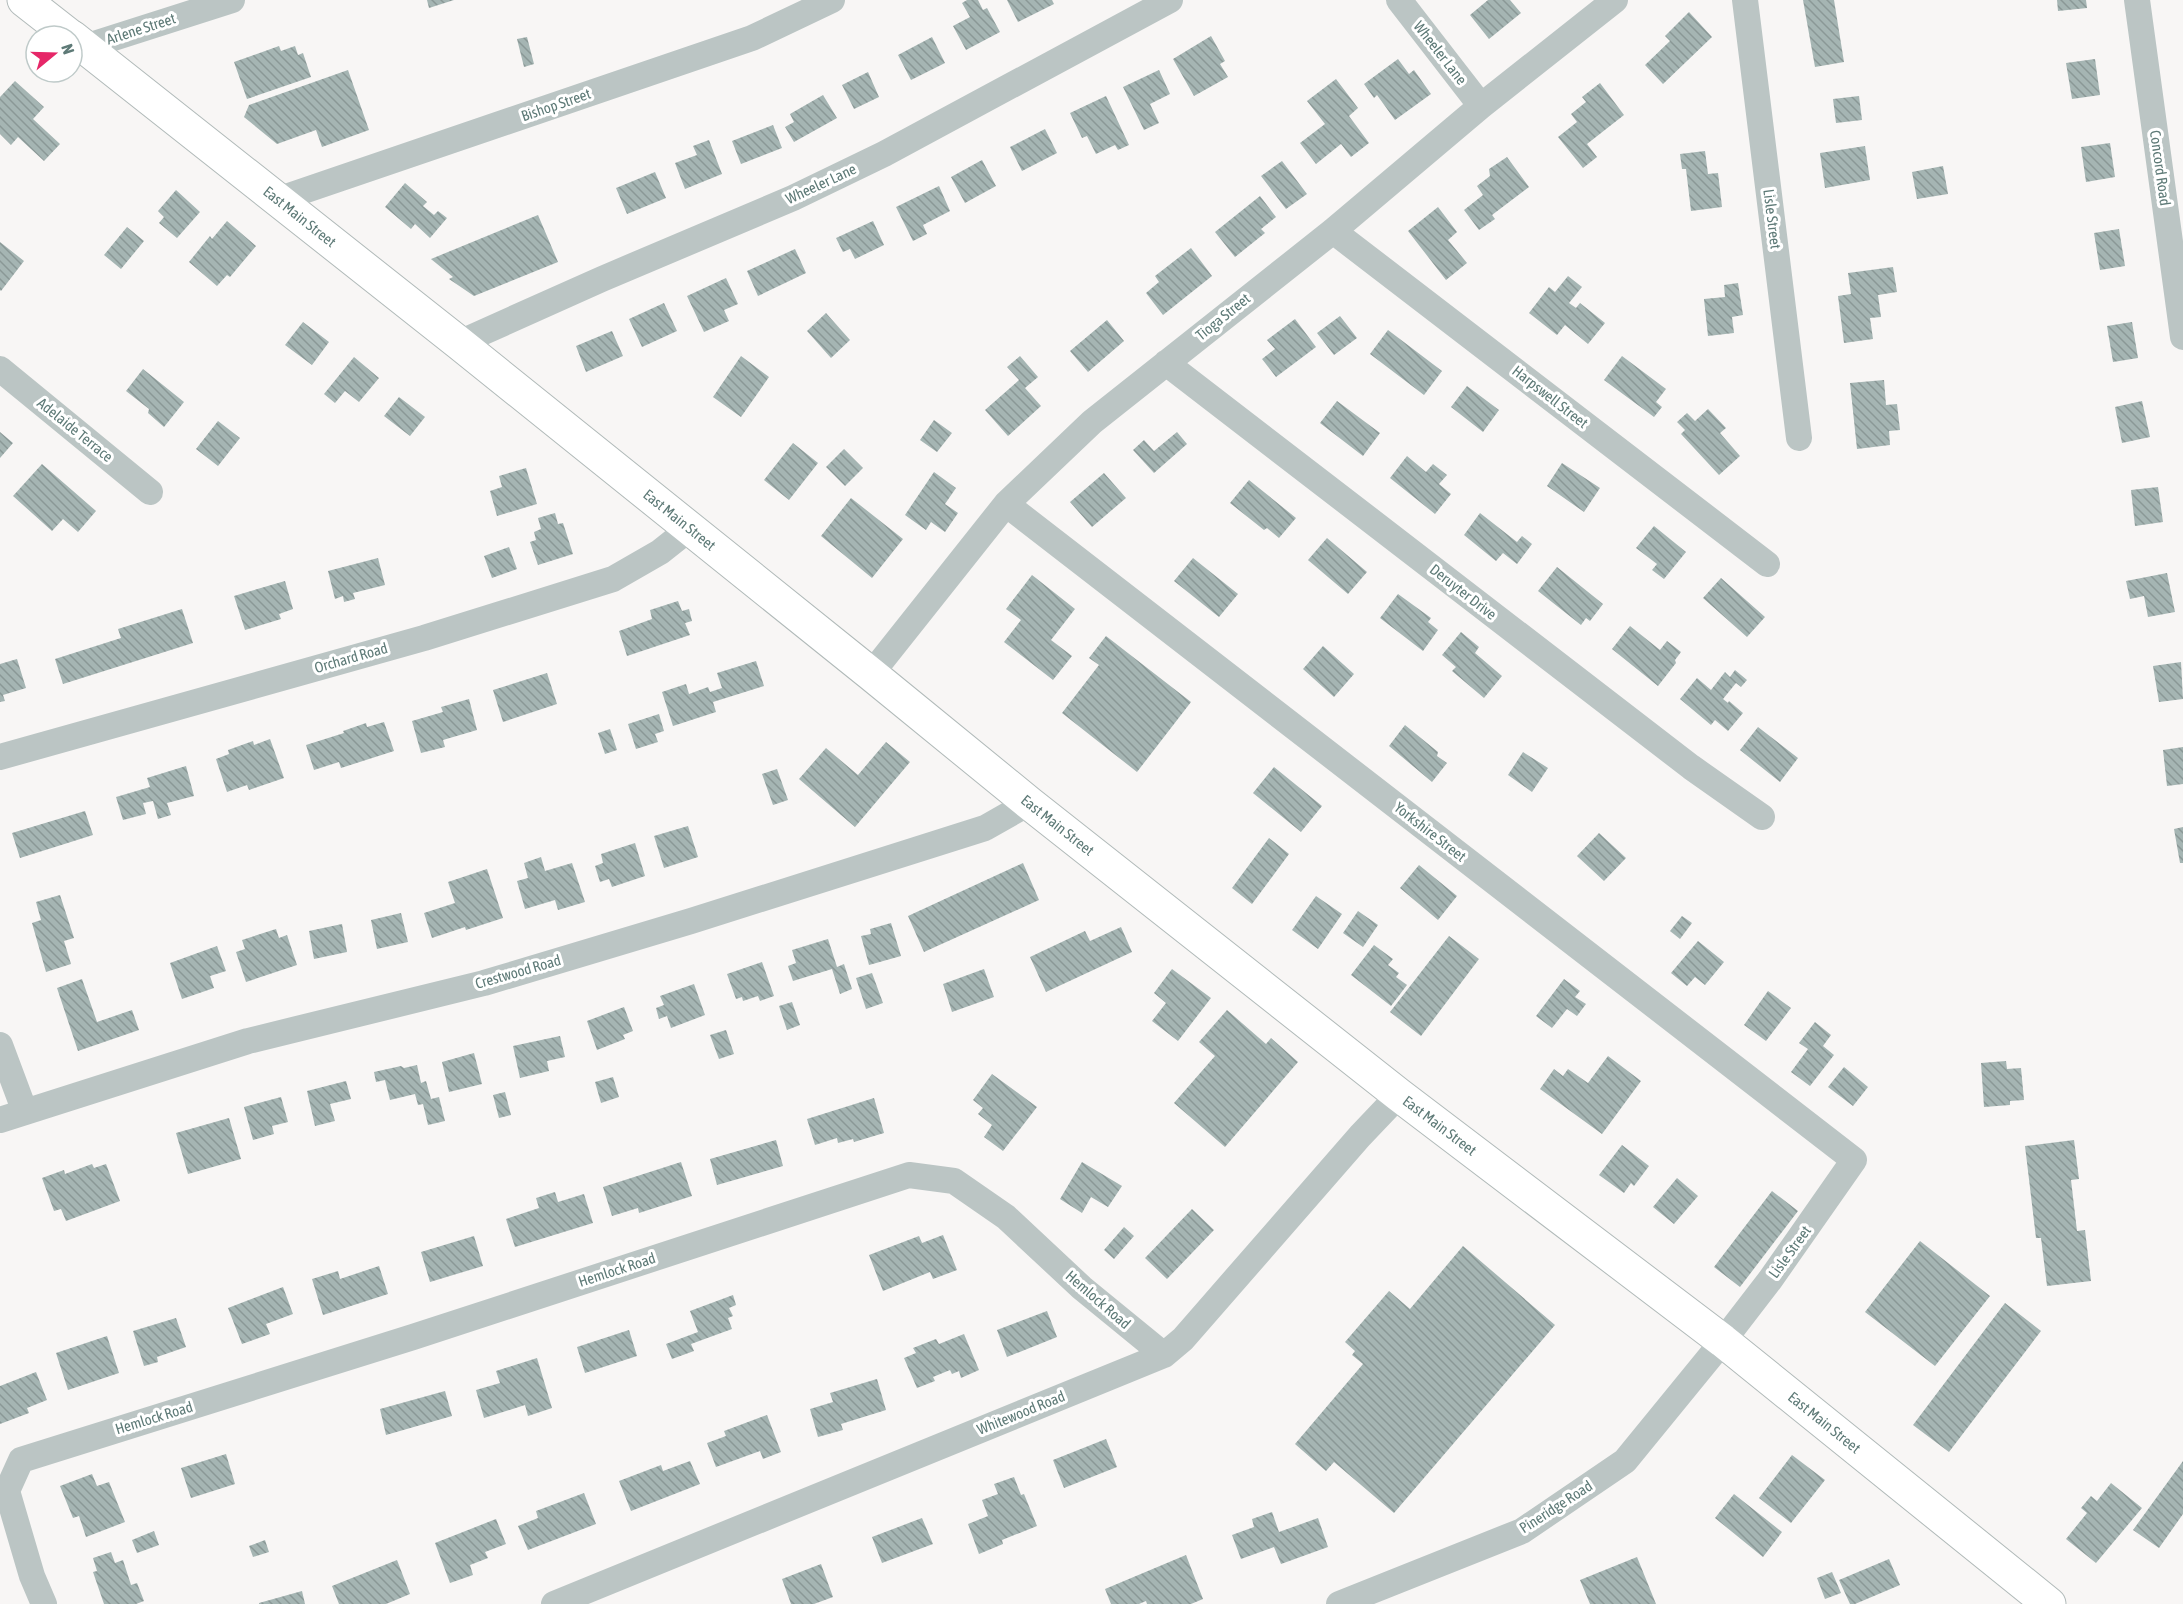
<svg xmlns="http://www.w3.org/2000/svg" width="2183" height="1604" font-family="'Asap Condensed',sans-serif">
  <defs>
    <pattern id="building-back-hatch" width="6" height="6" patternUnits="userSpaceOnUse" patternTransform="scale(1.5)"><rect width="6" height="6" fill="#a5b5b3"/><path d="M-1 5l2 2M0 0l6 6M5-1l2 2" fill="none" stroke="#8a9896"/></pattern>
  </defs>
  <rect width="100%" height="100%" fill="#f8f6f5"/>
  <path fill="url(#building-back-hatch)" d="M427,0H454L429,8Z
    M967,0H978L983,10L987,8L1000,32L966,50L953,26L970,17L962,3Z
    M1007,0H1052L1054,4L1018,22Z
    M1488,0H1510L1521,13L1489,39L1470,15Z
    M1803,0H1834L1844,62L1815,67Z
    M2057,0H2086L2087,8L2058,11Z
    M1689,12L1712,37L1663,84L1645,65L1670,41L1665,36Z
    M1211,36L1225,61L1220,64L1228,77L1194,96L1173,59Z
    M527,37L534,64L524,67L517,39Z
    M932,37L945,63L911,80L898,55Z
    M279,46L281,51L295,46L298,55L303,53L311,77L247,99L234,62Z
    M1398,59L1409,74L1414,70L1431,94L1395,120L1377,95L1374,98L1364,84Z
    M2095,59L2100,95L2072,99L2066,63Z
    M348,70L369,130L322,147L316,130L277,144L244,117L249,105Z
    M1159,70L1170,94L1150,104L1159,123L1144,130L1123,87Z
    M868,72L879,97L854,109L842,85Z
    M1336,79L1358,108L1349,116L1369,143L1351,157L1341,144L1316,164L1300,143L1325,124L1307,101Z
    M15,81L44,107L33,119L60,144L44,161L18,137L11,145L0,134V97Z
    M1600,83L1624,115L1587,144L1597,157L1583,168L1558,137L1577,122L1571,114L1586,102L1582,97Z
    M823,95L837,118L794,142L785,127L794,122L790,114Z
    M1106,96L1129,145L1118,150L1115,145L1096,154L1087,136L1082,138L1070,113Z
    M1859,96L1862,120L1836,123L1833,99Z
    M773,125L782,148L741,164L732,141Z
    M1045,129L1057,153L1022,171L1010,147Z
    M709,140L722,174L685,189L675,163L697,155L693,146Z
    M2110,143L2115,177L2086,182L2081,147Z
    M1865,146L1870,180L1825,188L1820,153Z
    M1705,151L1708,174L1718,173L1722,207L1691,211L1686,169H1682L1680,154Z
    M1507,157L1529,187L1492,215L1495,219L1479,230L1464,210L1483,195L1477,186L1490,176L1489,169Z
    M982,160L996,186L965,203L951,177Z
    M1282,161L1307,194L1286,209L1261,176Z
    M1943,166L1948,194L1917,199L1912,172Z
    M655,172L666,198L627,214L616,188Z
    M405,183L427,202L423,206L434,215L438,211L447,218L430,238L415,224L411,229L385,207Z
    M939,186L950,211L923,225L927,234L913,241L896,207Z
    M176,190L200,212L177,238L159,223L164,217L158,211Z
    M1260,196L1276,217L1261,229L1265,233L1235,257L1215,232Z
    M1438,207L1457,232L1448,240L1467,263L1446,280L1408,231Z
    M538,215L558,262L474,296L449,279L453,277L431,259Z
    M227,221L256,246L230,277L227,275L217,286L189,262L210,236L212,239Z
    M873,221L884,245L855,259L850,249L843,252L836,238Z
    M127,227L144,241L121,269L104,255Z
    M2119,229L2125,266L2100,270L2094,233Z
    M0,242L24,261L1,291L0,290Z
    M1191,248L1212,276L1163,315L1146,293L1159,282L1155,276Z
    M795,249L806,273L758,296L747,271Z
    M1893,267L1897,292L1878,295L1881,317L1870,318L1873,339L1844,343L1838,296L1851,294L1848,273Z
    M1568,276L1582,287L1569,303L1576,308L1580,303L1605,323L1588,344L1565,325L1557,335L1529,313L1549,287L1555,292Z
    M726,278L738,304L724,310L729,321L704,332L687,296Z
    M1738,283L1743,315L1732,317L1734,333L1708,336L1704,299L1725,297L1724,285Z
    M664,303L677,331L642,347L629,319Z
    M826,313L850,340L831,358L807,331Z
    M1340,316L1357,338L1334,355L1317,333Z
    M1295,319L1316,347L1276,377L1262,359L1275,349L1267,340Z
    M1107,320L1124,341L1088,372L1070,351Z
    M303,322L329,342L312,365L285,345Z
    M2132,322L2138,358L2113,362L2107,326Z
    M1388,330L1442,371L1424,395L1370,354Z
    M612,331L623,356L586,372L576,346Z
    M741,356L769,377L741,417L713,397Z
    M1020,356L1038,377L1025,388L1041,406L1008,436L985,410L1019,380L1007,367Z
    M1622,356L1666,389L1656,402L1662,407L1654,417L1604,380Z
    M354,357L379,378L359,402L345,391L335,403L324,394Z
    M143,369L184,402L164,427L148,413L149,409L126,391Z
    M1884,380L1886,405L1897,404L1900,430L1889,431L1890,445L1857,449L1850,383Z
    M1467,386L1499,410L1483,432L1451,407Z
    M399,397L425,417L410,436L384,416Z
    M1337,401L1380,433L1363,456L1320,423Z
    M2142,401L2150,437L2122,443L2115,407Z
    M1708,409L1726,428L1720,433L1740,456L1719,475L1681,434L1685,430L1677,422L1687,413L1695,421Z
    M934,420L952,433L937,452L920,440Z
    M218,421L240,438L218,466L196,449Z
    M0,432L13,443L0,458Z
    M1177,432L1187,444L1154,473L1133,450L1144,440L1154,451Z
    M793,443L818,463L789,500L764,480Z
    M844,449L863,468L845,486L826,467Z
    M1407,456L1426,472L1433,464L1447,475L1439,484L1451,494L1435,514L1390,478Z
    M1562,463L1600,488L1584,512L1547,486Z
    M42,464L96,511L78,532L63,519L52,531L13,496Z
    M526,468L537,504L497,516L490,491L502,487L499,476Z
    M934,472L956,488L945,504L958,513L945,532L931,522L926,530L905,515Z
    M1104,473L1126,498L1092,527L1070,502Z
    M1249,480L1296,518L1279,538L1267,528L1264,530L1230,503Z
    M2158,487L2163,522L2135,526L2131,490Z
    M851,498L903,539L872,578L821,536Z
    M555,513L558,524L563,523L573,554L538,565L530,542L536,540L534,532L541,529L538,518Z
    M1480,513L1517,542L1522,536L1532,544L1517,564L1503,553L1496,561L1464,535Z
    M1654,526L1686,552L1664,579L1652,570L1657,564L1636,548Z
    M1327,538L1367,572L1348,594L1308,560Z
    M509,547L517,569L492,578L484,556Z
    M378,558L385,585L353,593L355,599L344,602L343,596L335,599L328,571Z
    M1193,558L1238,594L1219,617L1174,581Z
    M1557,567L1603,604L1590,621L1586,618L1581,625L1538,591Z
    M2167,573L2175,612L2148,617L2144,596L2130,599L2126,581Z
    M1032,575L1075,609L1051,640L1072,656L1053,680L1004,642L1021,620L1006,609Z
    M1721,578L1765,617L1747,637L1703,598Z
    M285,581L293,609L279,614L281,619L245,630L234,596Z
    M1398,594L1431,618L1428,622L1438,630L1423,651L1380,618Z
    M678,601L682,611L689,609L692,621L685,623L690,635L627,656L619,631L652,619L650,610Z
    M182,609L193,643L63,684L55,659L121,638L118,629Z
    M1630,626L1660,650L1667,641L1681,652L1675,660L1676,663L1658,686L1612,649Z
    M1461,632L1479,647L1475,653L1502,676L1484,698L1452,671L1456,667L1442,655Z
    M1106,636L1191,702L1137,772L1062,713L1099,665L1089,658Z
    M1323,646L1354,674L1334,697L1303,669Z
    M17,659L26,688L3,695L5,701L0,702V664Z
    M756,661L764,686L713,702L716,712L673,726L662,692L686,684L689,694L708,687L710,692L722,688L717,673Z
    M2181,662L2183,699L2159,702L2153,666Z
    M1735,670L1747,680L1741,687L1736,683L1723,699L1728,703L1729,701L1743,713L1728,731L1715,720L1711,725L1680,699L1697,678L1711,690L1725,672L1730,677Z
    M547,673L557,704L503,722L493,690Z
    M469,699L477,730L443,740L445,747L421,753L412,721L443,712L441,707Z
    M659,714L664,731L655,734L658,742L636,749L628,724Z
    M384,722L394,751L341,768L339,762L314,770L306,745L344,733L343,731L366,723L367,727Z
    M1405,725L1438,752L1437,756L1447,763L1432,782L1389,746Z
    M1758,727L1798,758L1780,782L1740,750Z
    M610,729L617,750L605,754L598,733Z
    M270,739L284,778L249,790L247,785L227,792L216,759L229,754L228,750L253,741L254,745Z
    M886,742L910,762L855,827L799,779L826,748L858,775Z
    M2183,747V784L2167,786L2163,750Z
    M1523,752L1548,768L1532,792L1508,775Z
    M186,766L194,796L167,803L171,815L158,819L153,801L143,803L146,814L123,820L116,797L150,787L147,778Z
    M1274,767L1322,806L1301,832L1253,793Z
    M777,769L788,800L773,805L762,774Z
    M85,811L93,835L20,858L12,833Z
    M688,826L698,857L664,868L654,836Z
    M2183,827V863H2180L2174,829Z
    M1599,833L1626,858L1604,881L1577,856Z
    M1269,838L1289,854L1252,904L1232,888Z
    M635,843L645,876L612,887L609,879L600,882L595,866L603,863L601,854Z
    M541,857L545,871L572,863L585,902L558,910L555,900L525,909L517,881L528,878L524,863Z
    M1023,863L1039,900L924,952L908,916Z
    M1419,865L1457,896L1438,920L1400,888Z
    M487,869L503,918L466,930L465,927L432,938L424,913L455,903L448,882Z
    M60,895L74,938L64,941L71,964L46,972L32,923L41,920L36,902Z
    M1316,896L1342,914L1318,949L1292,930Z
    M1358,911L1378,925L1363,947L1343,933Z
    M401,913L408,942L377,949L371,920Z
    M1682,916L1692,923L1680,939L1670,931Z
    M891,923L901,956L869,965L861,936L871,934L870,929Z
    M342,924L347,952L314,959L309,931Z
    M1121,927L1132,952L1046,992L1030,957L1085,931L1090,941Z
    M276,929L279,938L287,935L297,965L246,982L236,952L245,949L242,940Z
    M1449,936L1479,959L1421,1036L1390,1012Z
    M828,939L837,967L844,964L852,989L840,994L832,969L793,981L788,966L796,963L792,950Z
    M1698,941L1724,962L1705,985L1695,977L1687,986L1671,973Z
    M1374,945L1393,959L1388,965L1399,973L1396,977L1407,985L1391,1006L1351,975Z
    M217,946L226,971L210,976L214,988L182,999L170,963Z
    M762,962L774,996L760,1001L758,996L743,1001L742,997L736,999L727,974Z
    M984,969L994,997L952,1012L943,984Z
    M1172,969L1211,998L1178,1041L1152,1021L1166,1003L1154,993Z
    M872,973L883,1003L866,1009L856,978Z
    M82,979L97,1022L132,1010L139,1030L78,1051L57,988Z
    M1564,979L1580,991L1575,997L1586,1004L1577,1016L1567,1009L1552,1028L1536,1016Z
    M694,984L705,1015L671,1028L667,1016L659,1019L656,1008L664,1005L660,996Z
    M1768,991L1791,1008L1766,1041L1744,1025Z
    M792,1002L800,1025L787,1030L779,1006Z
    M624,1007L633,1031L623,1035L625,1039L597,1050L587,1021Z
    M1227,1010L1266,1044L1271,1038L1298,1062L1225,1147L1174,1103L1215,1056L1199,1042Z
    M1815,1022L1831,1035L1823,1046L1834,1055L1810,1086L1791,1072L1808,1049L1799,1043Z
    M726,1030L734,1054L719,1059L710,1035Z
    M560,1036L565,1057L547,1061L549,1071L520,1078L513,1046Z
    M474,1053L482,1084L449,1092L442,1062Z
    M1608,1056L1641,1081L1602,1134L1540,1089L1554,1069L1563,1076L1568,1069L1588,1083Z
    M2006,1061L2007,1069L2021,1068L2024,1100L2010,1101V1105L1984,1107L1981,1063Z
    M417,1065L421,1083L426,1081L431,1099L439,1097L445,1121L428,1125L423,1104L418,1105L415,1094L390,1100L385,1080L376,1082L374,1072L401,1066L404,1068Z
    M1844,1067L1868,1087L1853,1106L1828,1087Z
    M992,1074L1037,1107L1003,1151L984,1137L992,1125L978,1114L983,1108L973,1100Z
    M613,1077L619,1097L601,1103L595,1082Z
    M346,1081L351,1099L330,1104L335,1121L315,1126L307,1091Z
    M505,1092L511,1115L499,1118L493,1095Z
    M281,1097L288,1122L272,1126L274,1134L253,1140L244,1107Z
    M874,1098L884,1133L854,1142L853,1139L838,1143L837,1138L815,1145L807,1119Z
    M229,1118L241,1159L188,1174L176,1133Z
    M776,1140L783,1166L717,1185L710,1159Z
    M2074,1140L2079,1179L2071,1180L2077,1231L2085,1230L2091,1281L2047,1286L2041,1238H2036L2025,1146Z
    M1622,1145L1649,1166L1634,1186L1631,1183L1624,1193L1599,1175Z
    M681,1162L692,1196L639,1213L638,1208L612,1216L603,1187Z
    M1082,1162L1122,1186L1108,1207L1091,1197L1082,1213L1060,1199Z
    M92,1164L94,1168L106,1164L120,1201L66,1221L61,1209L54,1211L42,1178L64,1170L65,1174Z
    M1677,1178L1698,1196L1674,1224L1653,1207Z
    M1772,1191L1798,1211L1740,1287L1714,1267Z
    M555,1192L558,1202L584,1194L593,1223L515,1247L506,1219L539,1208L536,1198Z
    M1192,1209L1214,1230L1167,1279L1145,1258Z
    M1124,1227L1134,1236L1114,1259L1104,1250Z
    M943,1235L957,1270L933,1279L930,1272L883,1291L869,1255L919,1236L922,1243Z
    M474,1236L483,1266L430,1282L421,1252Z
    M1920,1241L1990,1296L1935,1366L1865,1312Z
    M1463,1246L1555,1325L1394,1513L1334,1462L1326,1471L1295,1444L1363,1364L1352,1355L1355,1351L1345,1342L1389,1291L1410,1309Z
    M379,1266L388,1294L323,1315L312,1279L338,1271L340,1279Z
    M283,1287L293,1314L266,1324L270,1334L242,1344L228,1308Z
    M733,1295L736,1305L729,1308L733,1316L728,1318L732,1329L691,1344L694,1351L672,1359L666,1344L698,1332L690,1311Z
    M2005,1303L2041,1331L1949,1452L1913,1425Z
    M1047,1311L1057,1337L1007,1357L997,1330Z
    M176,1318L186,1347L157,1357L158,1362L144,1366L133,1331Z
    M629,1330L637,1356L585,1373L577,1347Z
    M964,1334L979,1370L961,1378L959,1371L952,1374L950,1370L933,1377L935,1381L917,1388L904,1358L916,1353L913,1348L936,1339L939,1344Z
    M107,1336L119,1373L68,1390L56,1353Z
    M537,1358L552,1408L528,1416L525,1405L484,1418L476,1390L500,1383L496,1371Z
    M36,1372L47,1400L27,1408L29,1413L0,1424V1386Z
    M877,1379L886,1410L841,1424L843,1430L818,1437L810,1409L833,1402L830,1393Z
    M445,1391L452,1416L386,1435L380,1409Z
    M767,1415L781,1452L763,1459L760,1451L716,1467L707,1443L726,1436L724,1431Z
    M1106,1439L1117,1467L1064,1488L1053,1460Z
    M226,1454L235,1484L191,1498L181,1468Z
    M1792,1455L1825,1480L1791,1523L1759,1498Z
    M690,1461L700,1484L631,1511L619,1481L661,1465L663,1471Z
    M2183,1461V1514L2159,1548L2133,1530Z
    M92,1474L97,1486L109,1482L125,1522L86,1537L79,1516L73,1518L60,1486Z
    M1014,1477L1021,1495L1024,1494L1037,1526L1002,1540L1003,1544L979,1554L968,1524L988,1516L982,1500L998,1494L994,1484Z
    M2111,1483L2142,1508L2096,1563L2066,1539L2087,1513L2081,1508L2091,1496L2097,1501Z
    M584,1493L596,1524L528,1550L518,1526L538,1518L536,1511Z
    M1734,1494L1782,1532L1763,1557L1715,1518Z
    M1272,1512L1279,1532L1318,1518L1328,1547L1281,1564L1274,1547L1241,1559L1232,1535L1254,1527L1252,1519Z
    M922,1518L933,1544L882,1563L872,1537Z
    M496,1519L506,1544L485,1552L488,1558L470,1565L473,1575L450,1583L435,1543Z
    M154,1531L159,1545L137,1553L132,1540Z
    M265,1540L269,1552L253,1557L249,1546Z
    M111,1552L115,1563L123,1560L131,1585L137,1583L144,1601L136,1604H104L93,1572L97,1571L93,1558Z
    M1186,1555L1203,1599L1191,1604H1147L1146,1601L1139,1604H1111L1105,1589Z
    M1637,1557L1656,1604H1590L1580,1580Z
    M1889,1559L1900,1585L1855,1604H1850L1839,1580Z
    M397,1560L410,1594L386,1604H339L332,1586Z
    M821,1564L833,1597L814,1604H791L782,1579Z
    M1832,1572L1841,1593L1825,1599L1817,1578Z
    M302,1591L305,1604H259V1603Z"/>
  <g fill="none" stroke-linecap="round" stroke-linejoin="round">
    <defs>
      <g id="highway">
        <path d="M24,0L70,36"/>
        <path id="s1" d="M72,37L459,343L871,674L1029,803L1399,1095L1723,1341L2049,1604"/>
      </g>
    </defs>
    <use href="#highway" stroke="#b1bab9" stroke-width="35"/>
    <path stroke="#bbc5c4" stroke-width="26" d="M1399,0L1481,106
      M1745,0L1799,438
      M2137,0L2183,337
      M85,47L232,0
      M277,200L752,38L832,0
      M1333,231L1767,564
      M459,343L602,279L793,198L884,154L1170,0
      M1166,363L1691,767L1762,817
      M0,369L150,492
      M1006,504L1854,1160L1770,1280L1723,1341L1625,1461L1522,1531L1339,1604
      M871,674L1006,504L1092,422L1333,231L1481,106L1615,0
      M0,757L424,638L613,579L660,552L689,529
      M0,1045L25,1112
      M0,1120L248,1041L484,983L691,921L985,828L1029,803
      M44,1604L32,1576L7,1491L21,1460L413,1337L909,1175L954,1181L1006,1217L1082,1288L1164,1355
      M554,1604L1164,1355L1183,1339L1360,1136L1399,1095"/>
    <use href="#highway" stroke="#fff" stroke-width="33"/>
  </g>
  <g text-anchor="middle" stroke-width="6" stroke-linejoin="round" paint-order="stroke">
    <g font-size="15" fill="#5e7a77" stroke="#fff">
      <text transform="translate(141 29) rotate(-18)" y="5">Arlene Street</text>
      <text transform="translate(1440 53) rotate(52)" y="5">Wheeler Lane</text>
      <text transform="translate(556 105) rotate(-19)" y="5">Bishop Street</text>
      <text transform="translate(2160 168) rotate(82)" y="5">Concord Road</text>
      <text transform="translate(821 184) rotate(-25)" y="5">Wheeler Lane</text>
      <text dy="5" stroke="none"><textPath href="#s1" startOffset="290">East Main Street</textPath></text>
      <text transform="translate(1772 219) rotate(83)" y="5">Lisle Street</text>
      <text transform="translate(1223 317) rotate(-39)" y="5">Tioga Street</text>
      <text transform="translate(1550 397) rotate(38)" y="5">Harpswell Street</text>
      <text transform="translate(75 430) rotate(39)" y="5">Adelaide Terrace</text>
      <text dy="5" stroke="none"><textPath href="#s1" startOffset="776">East Main Street</textPath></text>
      <text transform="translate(1463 592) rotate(38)" y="5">Deruyter Drive</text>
      <text transform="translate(351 658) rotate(-16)" y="5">Orchard Road</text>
      <text dy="5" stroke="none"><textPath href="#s1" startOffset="1262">East Main Street</textPath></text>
      <text transform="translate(1430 832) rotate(38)" y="5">Yorkshire Street</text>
      <text transform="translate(518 972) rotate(-16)" y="5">Crestwood Road</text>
      <text dy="5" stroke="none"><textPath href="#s1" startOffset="1748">East Main Street</textPath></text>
      <text transform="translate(1790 1252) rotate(-54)" y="5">Lisle Street</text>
      <text transform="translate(617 1270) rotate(-18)" y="5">Hemlock Road</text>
      <text transform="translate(1098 1300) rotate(41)" y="5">Hemlock Road</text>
      <text transform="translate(1021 1413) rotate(-22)" y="5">Whitewood Road</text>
      <text transform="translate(154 1418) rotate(-17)" y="5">Hemlock Road</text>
      <text dy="5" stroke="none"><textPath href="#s1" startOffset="2234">East Main Street</textPath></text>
      <text transform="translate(1556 1507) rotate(-33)" y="5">Pineridge Road</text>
    </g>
  </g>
  <g transform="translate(54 54) rotate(71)"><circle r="28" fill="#ffffff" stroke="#bfcac9" stroke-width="1.5"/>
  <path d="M0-4.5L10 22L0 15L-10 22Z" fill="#e62768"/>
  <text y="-9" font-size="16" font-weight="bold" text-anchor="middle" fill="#5e7a77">N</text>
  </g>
</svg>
